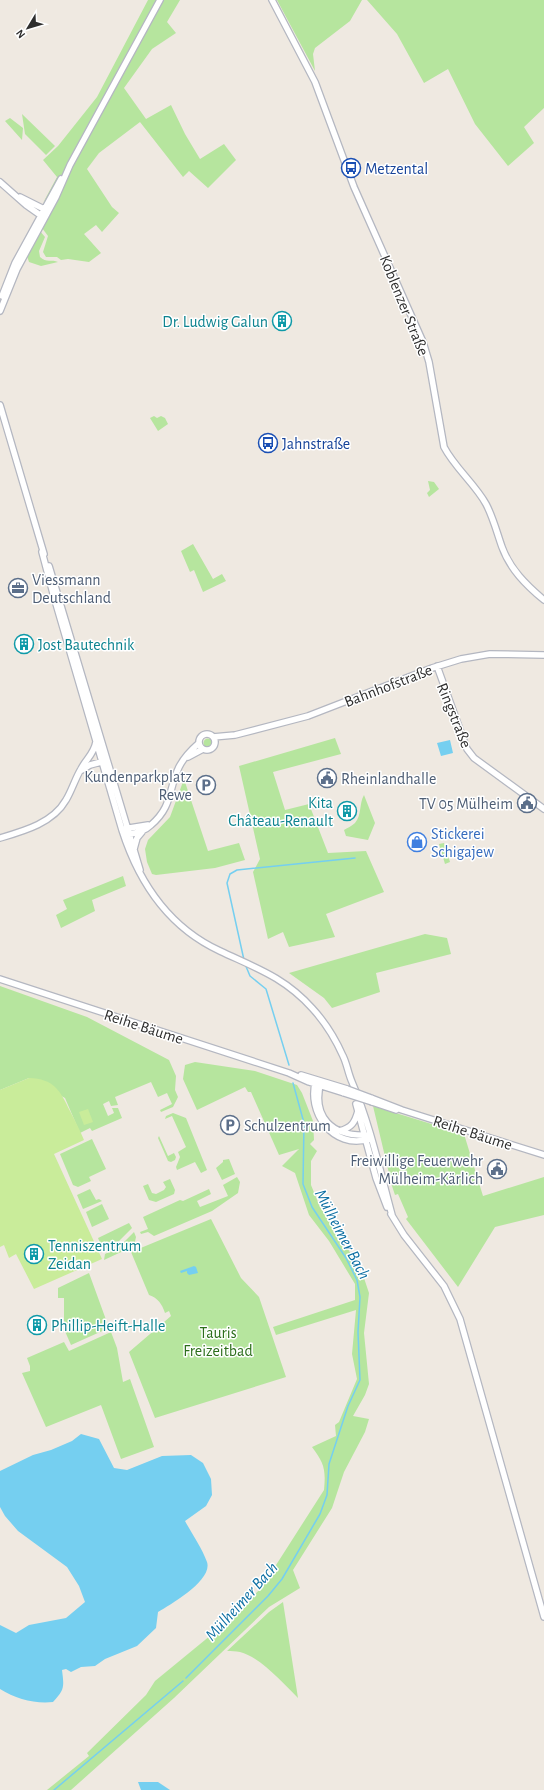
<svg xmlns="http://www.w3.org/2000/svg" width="544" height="1790" font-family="'Alegreya Sans',sans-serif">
  <rect width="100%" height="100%" fill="#efe9e1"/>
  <path fill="#b6e59e" d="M148,0H157L59,180L43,203L57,177L43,160L58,146L97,97Z
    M162,0H180L167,22L176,33L152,49L124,88L146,119L171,105L185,134L200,159L224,144L236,160L208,188L189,171L183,177L140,122L99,153L87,169L112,207L119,213L102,232L96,225L84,234L101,253L89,262L68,259L61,260L57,257H46L43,252L48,236L42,228L71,170Z
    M277,0H362L350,21L315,48L313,54L315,71Z
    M367,0H544V108L524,127L534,143L508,166L475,124L448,69L424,83L397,34Z
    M22,114L55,146L46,155L25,134Z
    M10,118L23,128L22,140L5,121Z
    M40,231L45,237L39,251L40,257C46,263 52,259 58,262L41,266L29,262L27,256Z
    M154,416L157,418L161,416L165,418L168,424L158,431L150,418Z
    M428,481L434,482L439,489L429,497L427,493L430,490Z
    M193,544L213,579L222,574L226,581L203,592L194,570L190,572L181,551Z
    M335,738L341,754L273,772L285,810L309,804L328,853L366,851L384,892L326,914L335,937L289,947L283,932L268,939L253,872L260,859L239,766Z
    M203.5 743a4.5 4.5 0 1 1 9 0a4.5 4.5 0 1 1-9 0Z
    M184,779L208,851L239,843L245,860L215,868L156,875L152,874L147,862L145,849L148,840L170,817Z
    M364,795L375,823L368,840L346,836L344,830C347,828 352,826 355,823C362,815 359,803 364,795Z
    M444,843L450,862L445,864L439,844Z
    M123,876L126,886L92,900L95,911L61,928L56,915L67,909L63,900Z
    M425,934L447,938L451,954L376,973L380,992L332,1008L324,998L289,973Z
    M0,986L87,1017L169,1060L176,1076L175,1090L178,1097L173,1107L161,1112L160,1110L172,1104L167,1093L158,1097L151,1082L115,1097L118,1105L111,1106L109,1101L103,1104L108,1116L114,1113L112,1108H118L122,1118L92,1131L90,1128L80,1133L65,1098L29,1078L0,1090Z
    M195,1062L255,1071L297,1085L302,1093L313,1121L314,1140L310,1144L317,1151L311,1161V1185L320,1207L348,1249L364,1278L369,1293L364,1333L369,1384L365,1395L353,1416L369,1419L365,1432L344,1472L332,1508L293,1570L300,1588L269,1607L174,1698L71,1790H47L89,1756L87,1753L146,1695L155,1681L233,1617L262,1587L324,1490C326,1469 324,1463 312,1447L336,1436L335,1425L339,1422L357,1379L352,1354L356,1310L276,1335L273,1327L355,1300V1284L329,1241L309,1215L295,1173L282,1166L299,1149L279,1155L251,1092H248L245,1087L197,1110L183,1079L185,1065Z
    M373,1106L464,1134L483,1196L544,1177V1215L495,1227L458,1287L406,1219L408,1217L398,1194L395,1195L392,1186Z
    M173,1113L186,1118L207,1170L201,1173L195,1162L177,1170L176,1167L180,1157L178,1152L186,1147L172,1116L165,1119L166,1116Z
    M159,1136L168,1156L174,1153L176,1157L175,1160L171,1162L168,1161L158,1138Z
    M92,1139L106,1169L89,1177L91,1181L78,1187L73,1185L60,1154Z
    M229,1159L235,1174L222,1180L216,1168L223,1162V1160Z
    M237,1177L240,1182L238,1193L212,1211L154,1236L148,1232L141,1234L140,1232L148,1229L143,1217L180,1200L183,1201L209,1189L211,1194L197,1201L200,1207L228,1196L223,1185Z
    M170,1179L175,1190L174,1194L156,1202L149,1200L143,1186L148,1184L152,1193L156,1194L164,1190L166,1187L163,1182Z
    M90,1189L96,1200L99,1199L102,1201L83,1209L77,1195Z
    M102,1204L109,1219L92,1227L86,1212Z
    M211,1219L241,1278L259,1297L286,1377L155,1418L129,1352L171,1316L169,1311L165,1313C162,1304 158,1298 149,1295L131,1252Z
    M129,1223L132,1228L117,1243L103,1250L98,1238Z
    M134,1232L136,1237L134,1246L104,1260L105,1254L119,1247Z
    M89,1273L109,1328L71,1345L64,1329V1298H58V1288Z
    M111,1332L117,1348L123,1382L130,1379L154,1447L121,1459L101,1405L46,1427L22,1373L30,1371V1366L27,1358L64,1342L69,1351Z
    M283,1602L298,1698C283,1683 260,1657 240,1652C236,1651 231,1651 227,1651L269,1612Z"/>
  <path fill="#c9ec9a" d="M29,1078C54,1079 60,1090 70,1111C75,1121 80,1130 84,1140L54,1154L102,1259L34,1289L16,1254L9,1258L4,1245L0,1247V1090Z
    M88,1109L93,1122L84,1125L79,1112Z"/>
  <path fill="#75cff0" d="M450,740L453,753L441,756L437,743Z
    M194,1266L196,1267L198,1273L189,1275L187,1273V1271L181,1273L180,1271Z
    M81,1434L99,1439L114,1468L127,1470L162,1456L191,1455L203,1463L211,1479L212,1495L206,1506L185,1521C192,1534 202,1548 207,1562C213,1580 171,1604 158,1612L156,1628L137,1646L105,1659L95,1666L81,1667L71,1672L66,1669L62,1670C64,1687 65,1689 53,1702C35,1704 16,1699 0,1689V1625L16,1633L29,1625L66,1618L85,1602L79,1586L67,1567L18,1531L5,1516L0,1507V1471L33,1455L51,1450L72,1441Z
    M138,1782H158L170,1790H141Z"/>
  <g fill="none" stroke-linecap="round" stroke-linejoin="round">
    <path stroke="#75cff0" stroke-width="1.5" d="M244,960L227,883L230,874L237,870L355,858
      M245,964L250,976L266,989L289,1065
      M186,1678L268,1596L282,1579L320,1514L327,1495L329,1464L348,1406L360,1380L358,1332L360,1297L357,1280L346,1258L312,1207L303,1184L304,1123L293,1083
      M54,1790L183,1681"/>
    <defs>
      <path id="secondary" d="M272,0L315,82L354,187L423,342L429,362L444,447C455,468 475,484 486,504C493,517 497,533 502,547C510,569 526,585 544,600
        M0,182L26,205L43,217
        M20,197L46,210
        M2,296L15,263L61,179
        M0,311L17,269L56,197L70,165L160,0
        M0,405L44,554
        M42,552L54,597L122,830C139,883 168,927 220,951C256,968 284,977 312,1008C325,1022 335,1038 343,1056C347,1064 348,1073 352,1082C370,1124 380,1171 392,1215
        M49,566L140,870
        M437,666L467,749L474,758L544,809
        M199 742a8 8 0 1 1 16 0a8 8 0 1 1-16 0Z
        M213,737L235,735L308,716L432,668L461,659L490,654L544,655
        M188,757L203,749
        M82,770L90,765L105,761
        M123,829L148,825
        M125,834C136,834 144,832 151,825C173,806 168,790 179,767C184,757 191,750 199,743
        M0,838C24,831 53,823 66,800C72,790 75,779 81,769C86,759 94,754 96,742
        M134,849L137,838L142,832
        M0,979L289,1073L309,1082L344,1093
        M301,1075L347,1089
        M316,1080C306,1112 333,1150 369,1139
        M321,1081C311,1117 332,1137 368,1135
        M371,1098L402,1110L544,1155
        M372,1102L396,1110
        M356,1104L376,1178L387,1207
        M339,1131C352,1128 355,1122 358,1111
        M391,1214L404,1235L444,1286L460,1319L544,1617"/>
    </defs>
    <use href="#secondary" stroke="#b4b7c1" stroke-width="8"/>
    <use href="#secondary" stroke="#fff" stroke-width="5.5"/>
    <defs>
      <path id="secondary-bridge" d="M347,1089L371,1098
        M344,1093L372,1102"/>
    </defs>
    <use href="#secondary-bridge" stroke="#b4b7c1" stroke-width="8" stroke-linecap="butt"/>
    <use href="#secondary-bridge" stroke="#fff" stroke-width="5.5"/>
  </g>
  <defs>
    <symbol id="bus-ring" viewBox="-11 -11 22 22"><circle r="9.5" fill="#fff" stroke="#1a4fb4" stroke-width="1.5"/><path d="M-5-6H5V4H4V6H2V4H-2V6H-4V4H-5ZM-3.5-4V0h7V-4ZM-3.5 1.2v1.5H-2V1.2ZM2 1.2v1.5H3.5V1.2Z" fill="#1a4fb4"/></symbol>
    <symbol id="building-ring" viewBox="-11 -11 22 22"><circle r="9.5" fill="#fff" stroke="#0f9aa8" stroke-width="1.5"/><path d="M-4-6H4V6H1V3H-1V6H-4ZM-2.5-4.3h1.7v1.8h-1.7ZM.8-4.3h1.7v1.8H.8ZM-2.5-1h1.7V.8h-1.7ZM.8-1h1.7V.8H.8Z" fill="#0f9aa8"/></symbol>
    <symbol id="office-ring" viewBox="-11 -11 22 22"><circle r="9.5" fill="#fff" stroke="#5c6f8a" stroke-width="1.5"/><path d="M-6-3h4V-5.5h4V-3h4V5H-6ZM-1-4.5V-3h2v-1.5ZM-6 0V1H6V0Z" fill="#5c6f8a"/></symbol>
    <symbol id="civic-ring" viewBox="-11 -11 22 22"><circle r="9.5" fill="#fff" stroke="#5c6f8a" stroke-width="1.5"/><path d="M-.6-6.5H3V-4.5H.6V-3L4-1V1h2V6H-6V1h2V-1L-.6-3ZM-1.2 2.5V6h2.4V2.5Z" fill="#5c6f8a"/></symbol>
    <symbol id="parking-ring" viewBox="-11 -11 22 22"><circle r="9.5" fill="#fff" stroke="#5c6f8a" stroke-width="1.5"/><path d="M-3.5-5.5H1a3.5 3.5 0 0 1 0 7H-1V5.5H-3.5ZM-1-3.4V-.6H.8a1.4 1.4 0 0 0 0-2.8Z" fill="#5c6f8a"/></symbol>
    <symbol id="shop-ring" viewBox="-11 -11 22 22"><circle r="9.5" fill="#fff" stroke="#3f7fe0" stroke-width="1.5"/><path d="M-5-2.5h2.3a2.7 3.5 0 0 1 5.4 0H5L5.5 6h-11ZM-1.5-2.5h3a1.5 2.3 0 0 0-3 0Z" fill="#3f7fe0"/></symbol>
  </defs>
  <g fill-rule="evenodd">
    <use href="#bus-ring" x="340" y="157" width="22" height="22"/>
    <use href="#building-ring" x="271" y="310" width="22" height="22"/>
    <use href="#bus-ring" x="257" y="432" width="22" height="22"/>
    <use href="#office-ring" x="7" y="577" width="22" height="22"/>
    <use href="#building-ring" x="13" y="633" width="22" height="22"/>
    <use href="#civic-ring" x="316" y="767" width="22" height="22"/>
    <use href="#parking-ring" x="195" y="774" width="22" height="22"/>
    <use href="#civic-ring" x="516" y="792" width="22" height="22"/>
    <use href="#building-ring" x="336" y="800" width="22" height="22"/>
    <use href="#shop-ring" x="406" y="831" width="22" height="22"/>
    <use href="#parking-ring" x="219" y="1114" width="22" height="22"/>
    <use href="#civic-ring" x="486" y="1158" width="22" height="22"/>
    <use href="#building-ring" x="23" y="1243" width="22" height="22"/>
    <use href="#building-ring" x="26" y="1314" width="22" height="22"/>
  </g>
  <g text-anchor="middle" stroke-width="3" stroke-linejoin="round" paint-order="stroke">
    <g font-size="16" fill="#164399" stroke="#fff" text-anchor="start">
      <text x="365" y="174">Metzental</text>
      <text x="282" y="449">Jahnstraße</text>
    </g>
    <g font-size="16" fill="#2e2e2e" stroke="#fff">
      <text transform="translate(405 305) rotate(68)" y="6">Koblenzer Straße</text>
      <text transform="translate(388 685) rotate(-21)" y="6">Bahnhofstraße</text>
      <text transform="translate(455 715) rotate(68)" y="6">Ringstraße</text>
      <text transform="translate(144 1026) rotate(18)" y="6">Reihe Bäume</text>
      <text transform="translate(473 1132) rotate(18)" y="6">Reihe Bäume</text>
    </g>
    <g font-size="16" fill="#0d838f" stroke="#fff" text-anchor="start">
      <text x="268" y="327" text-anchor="end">Dr. Ludwig Galun</text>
      <text x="38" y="650">Jost Bautechnik</text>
      <text x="333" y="808" text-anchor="end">Kita<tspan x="333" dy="18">Château-Renault</tspan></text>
      <text x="48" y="1251">Tenniszentrum<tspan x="48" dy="18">Zeidan</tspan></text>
      <text x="51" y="1331">Phillip-Heift-Halle</text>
    </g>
    <g font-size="16" fill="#4e5e75" stroke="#fff" text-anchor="start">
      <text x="32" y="585">Viessmann<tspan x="32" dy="18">Deutschland</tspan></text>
      <text x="192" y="782" text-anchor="end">Kundenparkplatz<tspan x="192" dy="18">Rewe</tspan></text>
      <text x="341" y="784">Rheinlandhalle</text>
      <text x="513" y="809" text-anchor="end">TV 05 Mülheim</text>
      <text x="244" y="1131">Schulzentrum</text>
      <text x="483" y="1166" text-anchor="end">Freiwillige Feuerwehr<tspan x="483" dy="18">Mülheim-Kärlich</tspan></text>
    </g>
    <g font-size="16" fill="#366cbe" stroke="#fff" text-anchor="start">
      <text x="431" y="839">Stickerei<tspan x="431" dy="18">Schigajew</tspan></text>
    </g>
    <g font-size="16" fill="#2c6e1b" stroke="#fff">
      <text x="218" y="1338">Tauris<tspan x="218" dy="18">Freizeitbad</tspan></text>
    </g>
    <g font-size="17" font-style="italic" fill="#0d6fa3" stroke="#fff">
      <text transform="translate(343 1234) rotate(62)" y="6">Mülheimer Bach</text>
      <text transform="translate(241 1601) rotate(-48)" y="6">Mülheimer Bach</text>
    </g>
  </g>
  <g transform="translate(28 28) rotate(232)" stroke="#ffffff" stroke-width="3" paint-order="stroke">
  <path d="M0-3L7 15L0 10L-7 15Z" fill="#2e2e2e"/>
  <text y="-6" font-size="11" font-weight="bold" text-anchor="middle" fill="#2e2e2e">N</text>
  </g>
</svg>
